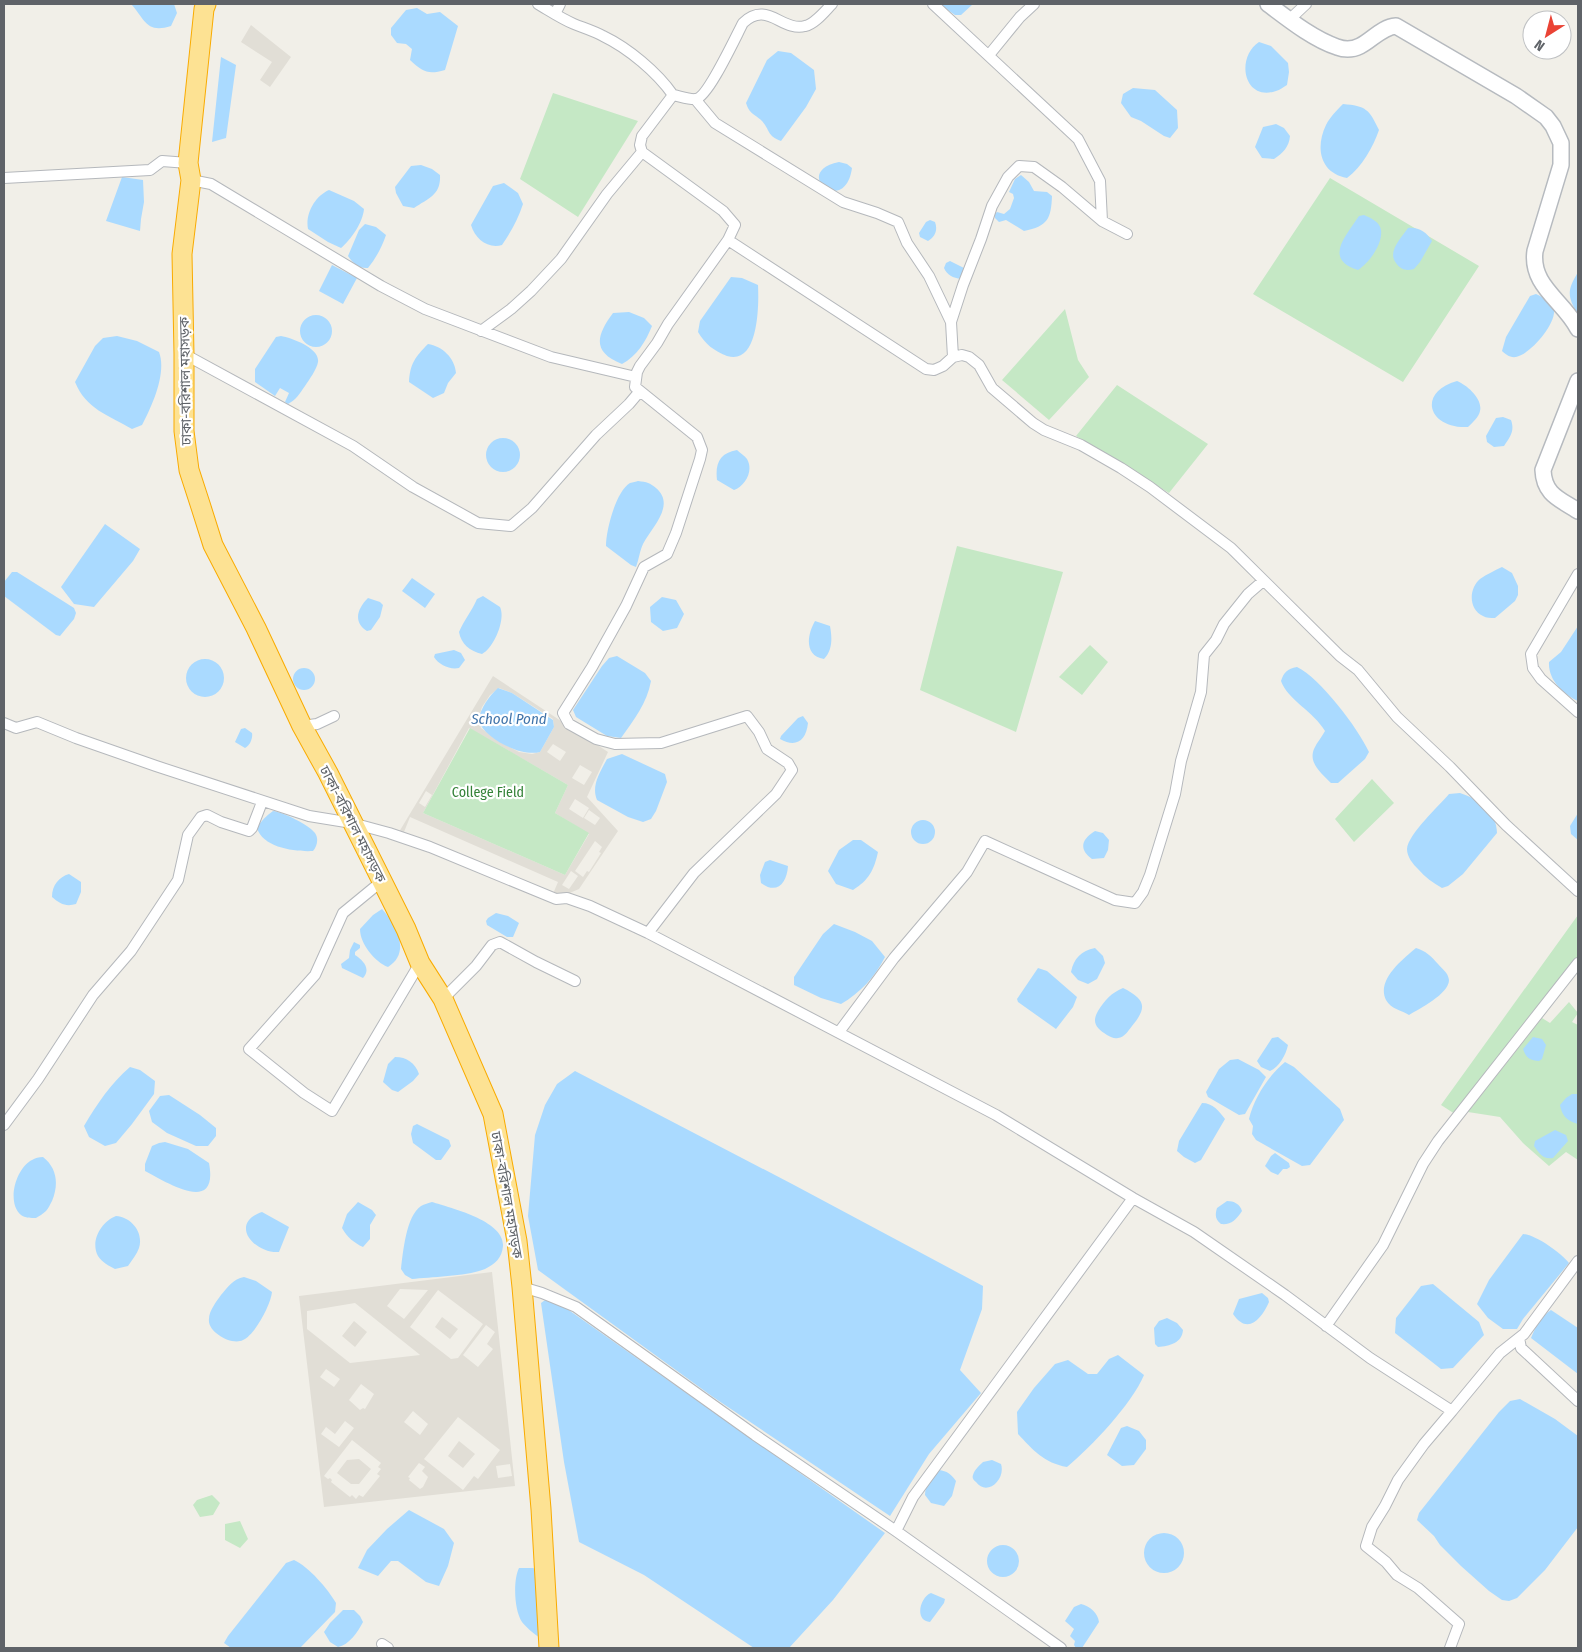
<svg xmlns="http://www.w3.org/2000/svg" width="1582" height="1652" font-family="'Fira Sans Condensed','Noto Sans Bengali',sans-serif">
  <rect width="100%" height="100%" fill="#f1efe8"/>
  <path fill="#e1ded6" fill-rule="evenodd" d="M251,25L291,57L270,87L260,80L272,62L241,42Z
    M493,676L608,752L587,797L618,831L579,889L558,898L399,832ZM499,688L512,693L553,719L554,727L540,752L532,754L519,752L500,742L481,728L478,720L482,707L490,695ZM469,728L568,785L555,813L589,834L565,875L423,813ZM553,744L566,752L560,761L547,752ZM580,765L592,772L584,785L572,778ZM426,791L432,795L425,807L419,803ZM575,799L589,808L583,818L569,809ZM589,810L600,818L595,825L584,818ZM410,817L558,882L552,896L404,832ZM595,841L602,847L599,852L601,853L589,872L587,871L583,877L575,871ZM571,871L578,876L569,889L562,885Z
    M492,1272L515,1486L324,1507L299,1296ZM400,1289L428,1290L404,1319L387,1306ZM438,1290L483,1324L458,1358L451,1359L410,1327ZM355,1303L419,1354L420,1355L350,1363L307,1329V1311ZM486,1325L495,1332L487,1344L493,1349L478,1367L463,1355ZM326,1369L340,1379L334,1387L320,1377ZM361,1384L374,1394L365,1409L363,1408L360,1410L349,1400ZM413,1411L428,1424L420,1435L404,1422ZM458,1417L500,1450L478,1479L474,1476L463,1490L424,1459ZM345,1421L354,1428L339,1447L321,1434L326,1427L335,1434ZM352,1440L381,1463L378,1467L381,1469L377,1474L380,1476L363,1497L359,1495L356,1499L352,1495L350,1497L331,1482L332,1480L330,1478L328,1479L324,1476ZM419,1463L425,1467L422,1471L428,1477L423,1487L420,1489L409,1480L410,1478L408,1477ZM510,1464L512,1476L498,1478L496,1466Z
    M442,1317L458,1329L450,1339L435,1327Z
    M354,1321L367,1332L355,1347L342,1336Z
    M459,1441L475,1454L463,1468L448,1456Z
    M359,1459L371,1469L359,1484H351L337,1473L347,1460Z"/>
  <path fill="#c5e8c5" d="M553,93L638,121L578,217L520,179Z
    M1330,178L1479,266L1403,382L1253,294Z
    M1065,309L1078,360L1089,377L1049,420L1002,380Z
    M1117,385L1208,444L1169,493L1076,436Z
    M957,546L1063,572L1016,732L920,690Z
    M1090,645L1108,662L1082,695L1059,677Z
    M470,728L568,785L555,813L589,833L565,875L423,813Z
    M1372,779L1394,803L1354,842L1335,819Z
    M1578,915V956L1455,1114L1441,1105Z
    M1569,1002L1578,1013L1572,1022L1578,1025V1160L1566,1152L1549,1166L1523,1143L1500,1117L1468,1112L1542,1018L1550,1023Z
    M212,1495L220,1503L213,1515L200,1517L193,1505L197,1500Z
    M240,1521L248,1539L240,1548L225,1540V1524Z"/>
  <path fill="#aadaff" d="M131,4H174L177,13L171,26C146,34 145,19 131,4Z
    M939,4H973L961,15H955Z
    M417,8L427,14L440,12L458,26L445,70C428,75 423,72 410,60L412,49L406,44L397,43L391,35V28L406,10Z
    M1259,42L1271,46L1288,63L1289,72L1287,85C1283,87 1280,90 1276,91C1244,102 1235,58 1259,42Z
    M778,51L791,53L814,70L816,89L806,107L781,141C767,136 770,130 762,121C754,113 750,115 746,103L767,60Z
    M221,57L236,65L226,138L212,142Z
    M1133,88L1155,90L1177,110L1178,128L1170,138L1164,136L1141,121L1131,117L1121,103L1123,94Z
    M1343,104C1366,106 1369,109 1379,130C1373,147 1362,167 1347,178C1320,173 1315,148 1326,125C1330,117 1337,110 1343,104Z
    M1276,124L1284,128L1290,136C1289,147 1283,153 1274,159L1262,158L1255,147L1263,127Z
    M839,162L847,164L852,168C845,218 790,172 839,162Z
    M421,165L432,169L440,175C441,195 429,198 414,208L403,206L396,193L395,187L411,166Z
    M1021,175L1029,182L1034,191L1047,192L1052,196C1051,219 1048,226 1024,231L1006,220L999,222L995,218V214L997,212L1004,214L1010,209L1014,198L1013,194L1009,192L1015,179Z
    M122,177L143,180L144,202L141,219L140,231L106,221Z
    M504,183L518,193L523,204C518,219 511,232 502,245C488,249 475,239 471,225L493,186Z
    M329,190L354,201L364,209C363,222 351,240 341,248L328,242L308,229C305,214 315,196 329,190Z
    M1364,215C1371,218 1380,222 1381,230C1383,244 1369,263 1358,270C1323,259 1346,236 1359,216Z
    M930,220L935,222C938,230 935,237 928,241L920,237L919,233L926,222Z
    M365,224L376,227L386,235C382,247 376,258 368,268C359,269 353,263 348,256L359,230Z
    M1408,228C1419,227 1426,232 1432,241L1420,262L1414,269C1406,271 1401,270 1396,263C1387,252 1401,238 1408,228Z
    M950,261L964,268L965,273L961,279C953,278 947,275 944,268L946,263Z
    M332,265L357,278L343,304L319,291Z
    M1578,272V315C1567,295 1567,291 1578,272Z
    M731,277L742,278L758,285C759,304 759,366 727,356C714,351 705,344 698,332L700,321Z
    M1536,294C1543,297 1552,302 1554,310C1556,324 1530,355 1516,357C1510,358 1505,354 1502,351L1506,337L1530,296Z
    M629,312L644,318L652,326C646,341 637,356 622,364C592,352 596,336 613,313Z
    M300 331a16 16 0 1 1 32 0a16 16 0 1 1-32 0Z
    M117,336L137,341L159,352C167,373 152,406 142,425L132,429C108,415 86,409 75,382L95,346L103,338Z
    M281,336C292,338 320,348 318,362C317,369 309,380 305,386C300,393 296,400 288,404L285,402L289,393L280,388L275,396L255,382V369L276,337Z
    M428,344C442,346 455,358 456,373L448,383L444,393L433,398L409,382C410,364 415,357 428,344Z
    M1457,381C1467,385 1483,399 1480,411C1479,417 1472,423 1468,427C1429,429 1416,393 1457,381Z
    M1503,417L1511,420C1515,431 1510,437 1504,446L1494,447L1487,442L1486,436L1496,418Z
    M486 455a17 17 0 1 1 34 0a17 17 0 1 1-34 0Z
    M737,450C740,453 745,456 747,459C754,471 745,486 734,490L717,480C715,463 720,453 737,450Z
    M638,481C647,482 650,483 656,488C676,505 652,527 643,544C640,550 639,559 636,567L631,565L606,546C606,530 616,491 630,483C633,482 636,482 638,481Z
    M105,524L140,549L133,561L94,607L74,604L61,587Z
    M1502,567L1512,573L1518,586V595L1515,601L1495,618C1491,618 1486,618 1483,616C1468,609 1469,588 1480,579C1487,574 1494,571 1502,567Z
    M12,572H17L74,608L76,613L74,619L60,636L56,635L4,596V582Z
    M412,578L435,594L425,608L402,591Z
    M483,596L500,607C506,619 494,648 482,654C470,651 461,644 459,632C464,620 472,611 477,599Z
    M662,597L676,600L684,614L677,628L663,631L651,622L650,607Z
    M368,598L380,602L383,605L380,617L371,630L367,631C353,622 357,609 368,598Z
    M815,621L830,626C832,637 833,650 824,659C804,656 807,635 815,621Z
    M1578,626V701C1563,694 1548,680 1549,662L1561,652Z
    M454,650L461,653L465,660L459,668C450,670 439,665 434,657L435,654Z
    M617,656L645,673L651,681C647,703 634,720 621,738L607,736L576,717L573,710L602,666L609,658Z
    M186 678a19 19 0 1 1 38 0a19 19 0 1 1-38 0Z
    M1297,667C1320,678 1358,728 1369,752L1365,759L1338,783H1331C1322,774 1308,763 1314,749C1317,742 1322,737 1325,731C1314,712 1287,699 1281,681C1284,672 1287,669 1297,667Z
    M293 679a11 11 0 1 1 22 0a11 11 0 1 1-22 0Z
    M498,688L512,693L553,720L554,727L540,752C521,757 485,739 478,720C482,707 488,697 498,688Z
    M803,716L808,723C806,741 796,748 780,739L781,736L798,718Z
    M245,728L252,733C253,738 250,746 245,748L235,742L241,729Z
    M622,754L665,774L667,782L656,811L651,819L643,822L628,817L597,800C591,786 600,772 607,759Z
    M1460,793C1478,799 1497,812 1497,833L1463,874L1448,886L1442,888C1433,883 1425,877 1418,869C1413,864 1407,857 1407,849C1408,834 1439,806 1449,794Z
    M273,811C283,812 309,825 315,833C319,839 317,846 313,851C296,852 263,848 257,828C261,821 266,816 273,811Z
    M1578,813V840L1571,834L1570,826Z
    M911 832a12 12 0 1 1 24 0a12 12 0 1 1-24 0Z
    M1095,831L1103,833L1109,840L1108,850L1104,858L1092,859C1078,849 1082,839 1095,831Z
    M853,840H861L878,852C874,870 869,880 853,890L836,884L828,871L839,850Z
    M770,860L788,866C787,883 777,895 761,883L760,875L765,862Z
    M69,874L81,882V892L76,904C66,907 60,904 52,897C52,885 59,877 69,874Z
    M382,909C397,925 411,953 388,967C375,962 360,944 360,929L373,915Z
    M496,913L508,916L519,923L513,937H507L487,925L486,921L488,918Z
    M834,924L855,932L872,941L885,957C875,977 860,993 841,1004L821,998L794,985V977L823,934Z
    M354,942L360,945V948L355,952V955C364,961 371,969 363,978L342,968L341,964L349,958L350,950Z
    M1095,948L1103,956L1105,963L1097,979L1088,984L1078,980L1071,972C1074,958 1081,951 1095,948Z
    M1416,948C1426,951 1431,956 1438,964C1442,969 1448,972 1449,980C1449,994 1419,1009 1409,1015C1401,1010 1391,1009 1386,1000C1376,980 1403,959 1416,948Z
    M1038,968L1047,971L1077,997L1073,1007L1056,1029L1018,1002L1017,999Z
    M1123,988C1145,999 1148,1007 1132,1026C1128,1031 1125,1037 1118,1038C1114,1039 1111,1037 1107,1035C1097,1029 1091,1023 1098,1011C1105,1000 1111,993 1123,988Z
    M1278,1037L1288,1045C1286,1055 1279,1067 1270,1071L1261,1067L1257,1061L1272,1038Z
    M1533,1037L1542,1039L1546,1045L1542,1059L1539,1061C1530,1060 1526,1058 1523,1049Z
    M395,1057C407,1057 415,1063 419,1074L413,1081L398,1092L392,1090L383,1082L388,1064Z
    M1238,1059L1259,1070L1266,1077L1245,1114L1239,1115L1208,1097L1206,1092L1219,1069L1230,1060Z
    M1285,1062L1294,1067L1340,1109L1344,1120L1310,1165L1302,1166L1256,1140L1252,1134L1253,1126L1249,1119C1254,1098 1268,1076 1285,1062Z
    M130,1067L140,1070L155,1081L154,1094L132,1124L116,1143L105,1146L89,1137L84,1126C97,1104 111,1083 130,1067Z
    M575,1071L794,1185L983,1286L982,1309L960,1370L981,1393L929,1454L890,1516L713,1397L538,1270L528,1216L535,1135L545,1105L557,1084Z
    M1572,1094H1578V1124C1567,1121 1562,1116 1560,1105L1566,1098Z
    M169,1095L200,1115L216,1128V1136L208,1146H196L167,1133L152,1122L149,1111L160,1096Z
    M1202,1103C1213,1103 1219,1111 1225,1119L1201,1160L1195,1163L1184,1157L1177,1151L1179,1141Z
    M417,1124L449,1140L451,1146L441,1160H436L413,1143L411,1134L413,1126Z
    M1555,1130L1566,1135L1568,1141L1553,1158C1543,1160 1539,1153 1534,1146L1535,1141Z
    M165,1142L188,1149L209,1163C219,1216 166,1182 145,1171V1164L152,1146L159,1143Z
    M1275,1153L1289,1163L1290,1167L1287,1169H1283L1278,1175L1271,1172L1265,1166L1271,1156Z
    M43,1157C57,1168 59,1184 52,1201C50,1204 49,1208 46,1211C43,1214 39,1216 36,1218C31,1218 25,1218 21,1215C6,1202 16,1168 32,1160C35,1158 39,1157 43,1157Z
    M1227,1201C1234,1201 1240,1204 1242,1211C1236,1220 1231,1225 1221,1224C1215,1219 1215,1215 1217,1208Z
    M358,1202L372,1210L376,1215L370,1225V1239L363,1247C354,1243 347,1237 342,1228L347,1214Z
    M432,1202C451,1208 505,1221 503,1246C502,1258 495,1264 485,1269C469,1276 431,1277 412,1279L405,1275L401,1269C403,1253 406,1216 421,1206C424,1204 429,1203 432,1202Z
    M262,1212L289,1227L279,1252C255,1254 228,1224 262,1212Z
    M116,1216C131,1217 144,1232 139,1248C137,1254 132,1260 128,1266L115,1269C109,1266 102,1262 98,1256C90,1241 101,1222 116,1216Z
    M1523,1234C1536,1235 1561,1253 1569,1263L1523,1319L1517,1329H1503L1488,1318L1477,1304L1489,1280Z
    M244,1277L256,1281L272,1292C271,1304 255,1335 243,1340C232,1346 207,1332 209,1319C209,1311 216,1302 221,1295C228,1287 233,1279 244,1277Z
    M1433,1284L1479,1322L1484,1335L1453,1368L1441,1369L1395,1333L1396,1318L1421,1286Z
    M1262,1293L1268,1298L1269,1302C1262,1318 1248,1336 1233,1314L1239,1299Z
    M548,1298L563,1306L885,1533L833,1600L789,1648H754L644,1575L579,1542L564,1462L541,1303Z
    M1551,1310L1578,1328V1374L1531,1338C1535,1328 1541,1316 1551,1310Z
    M1167,1318L1177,1323L1183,1330C1182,1343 1170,1346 1158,1347L1155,1344L1154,1328L1159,1321Z
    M1118,1355L1144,1375C1132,1404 1091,1447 1067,1467C1044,1463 1033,1450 1018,1434L1017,1412L1034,1388L1055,1364L1068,1360L1088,1374H1097L1109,1359Z
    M1520,1399L1555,1419L1578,1436V1527L1545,1570L1517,1598L1509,1601L1502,1600L1489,1591L1461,1566L1440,1545L1434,1536L1417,1520L1419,1513L1499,1412L1510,1401Z
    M1127,1426L1139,1431L1146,1440V1449L1134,1465L1122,1466L1107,1455L1121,1428Z
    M992,1460L1001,1464C1006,1479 987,1497 976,1482C973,1480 972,1478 973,1475C974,1470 980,1465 983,1462Z
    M939,1470C947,1471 951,1474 956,1481L952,1496L944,1506L931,1503L925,1495C925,1485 932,1476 939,1470Z
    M409,1510L444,1529L454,1543L448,1566L439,1586L426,1582L398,1561H391L378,1576L358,1568L367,1550L387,1529Z
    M1144 1553a20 20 0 1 1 40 0a20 20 0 1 1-40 0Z
    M987 1561a16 16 0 1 1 32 0a16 16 0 1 1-32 0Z
    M294,1560C309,1567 328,1589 336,1603L335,1612L300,1648H231L224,1643L228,1636L286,1563Z
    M519,1568H533L543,1573L540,1638C534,1634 526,1627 522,1622C514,1610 513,1580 519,1568Z
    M931,1593L945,1599L944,1603L930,1622C914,1621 920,1597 931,1593Z
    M1081,1604C1090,1606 1098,1613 1099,1622L1082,1648H1076L1074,1645L1075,1641L1070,1636L1074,1629L1065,1621L1074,1607Z
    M343,1610H354L360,1616L363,1622C358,1632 349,1645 338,1647L330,1642L324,1632L330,1623Z"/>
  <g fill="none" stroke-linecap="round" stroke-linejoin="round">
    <defs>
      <path id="street" d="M538,4C550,11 562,19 574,24C584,28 594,31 603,36C628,48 657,72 673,95C679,96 690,100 696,99C708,97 736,36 743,23C767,0 782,32 805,26C815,24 825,11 832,4
        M933,4L1078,139L1100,181L1102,221
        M555,14L560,4
        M1289,20L1306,4
        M989,55L1020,17L1034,4
        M695,99L715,123L843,202L877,213L898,222L907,243L929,276L951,322
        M4,178L150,170L162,161L188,163
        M191,180L211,184L381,286L425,309L551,357L636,377
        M728,240L926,369L934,370L943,366L953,357L962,355L969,357L979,365L992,388L1033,423L1044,430L1081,445L1121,468L1150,487L1231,548L1340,656L1358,670L1397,717L1450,767L1506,825L1578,891
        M481,331L511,309L531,291L561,259L607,194L642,152
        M184,354L353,446L413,487L478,523L511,526L532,508L596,435L629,404L640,391
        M953,357L951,322L963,285L981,239L992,206L1008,177L1019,166L1034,167L1062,187L1102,221L1127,234
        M1578,574L1531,654L1533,668L1541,679L1578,712
        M4,723L16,728L37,722L76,738L156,766L309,816L352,823L389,833L430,847L556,899L567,898L590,906L648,933L996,1115L1133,1198L1194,1232L1285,1295L1370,1358L1452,1411L1500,1353L1524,1334L1578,1261
        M302,726L317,724L334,716
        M382,881L343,913L315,975L249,1049L304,1093L332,1111L420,963
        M648,933L694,873L776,794L792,770L788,763L767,749L759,732L747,716L661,743L615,744L596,739L569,724L563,713L592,667L626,606L644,567L667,554L676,533L700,459L702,450L697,437L635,387L637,372L640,366L657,343L668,324L728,240L735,225L723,211L642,152L640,145L642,136L673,95
        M443,999L476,966L492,945L500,942L536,962L575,981
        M839,1032L894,958L967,872L985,841L1115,900L1135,903L1143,892L1150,875L1175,794L1181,761L1201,692L1204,655L1216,640L1224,624L1248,594L1263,581
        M4,1125L38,1079L93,995L131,951L178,880L188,835L201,817L207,815L221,822L249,831L252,828L262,802
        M522,1287L542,1293L576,1307L755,1435L896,1531L1061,1648
        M1326,1326L1383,1245L1423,1164L1438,1141L1578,963
        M1519,1338L1521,1348L1578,1401
        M896,1531L913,1497L1133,1198
        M382,1644L388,1648
        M1450,1648L1459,1624L1418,1588L1397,1575L1386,1562L1366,1546L1372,1527L1385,1506L1398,1480L1424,1444L1452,1411"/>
      <path id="secondary" d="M1268,4C1288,19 1313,39 1337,47C1345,50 1352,50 1360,46C1372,40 1382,27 1396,26L1516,96L1546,117L1553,126L1561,143V165L1535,251C1530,286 1564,301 1578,329
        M1578,381L1543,470C1544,495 1560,499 1578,511"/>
      <path id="highway" d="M206,4L204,9L188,163L191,180L182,254L184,354V431L189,470L201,507L213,545L256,628L302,726L328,773L406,929L420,963L443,999L493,1114L517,1241L522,1287L541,1509L549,1648"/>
    </defs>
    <use href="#street" stroke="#b5b8bc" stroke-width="12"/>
    <use href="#secondary" stroke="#b6babf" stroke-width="18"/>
    <use href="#highway" stroke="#f9ab00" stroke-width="21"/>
    <use href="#street" stroke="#fff" stroke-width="10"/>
    <use href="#secondary" stroke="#fff" stroke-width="15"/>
    <use href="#highway" stroke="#fde293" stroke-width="19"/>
  </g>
  <g text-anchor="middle" stroke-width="4.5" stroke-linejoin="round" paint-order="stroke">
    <g font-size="14" fill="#5f6368" stroke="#fff">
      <text transform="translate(185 381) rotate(-91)" y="5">ঢাকা-বরিশাল মহাসড়ক</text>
      <text transform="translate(353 824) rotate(63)" y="5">ঢাকা-বরিশাল মহাসড়ক</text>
      <text transform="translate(507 1195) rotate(80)" y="5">ঢাকা-বরিশাল মহাসড়ক</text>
    </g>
    <g font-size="14" fill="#348238" stroke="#fff">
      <text x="488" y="797">College Field</text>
    </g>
    <g font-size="15" font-style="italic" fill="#4174aa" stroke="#fff">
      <text x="509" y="724">School Pond</text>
    </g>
  </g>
  <rect width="1582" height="1652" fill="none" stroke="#5f6368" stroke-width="10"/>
  <g transform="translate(1547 35) rotate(216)"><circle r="24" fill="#ffffff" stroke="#bfc1c3"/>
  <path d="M0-4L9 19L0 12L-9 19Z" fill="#ea4335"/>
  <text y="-8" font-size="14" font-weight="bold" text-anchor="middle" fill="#5f6368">N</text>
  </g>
</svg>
